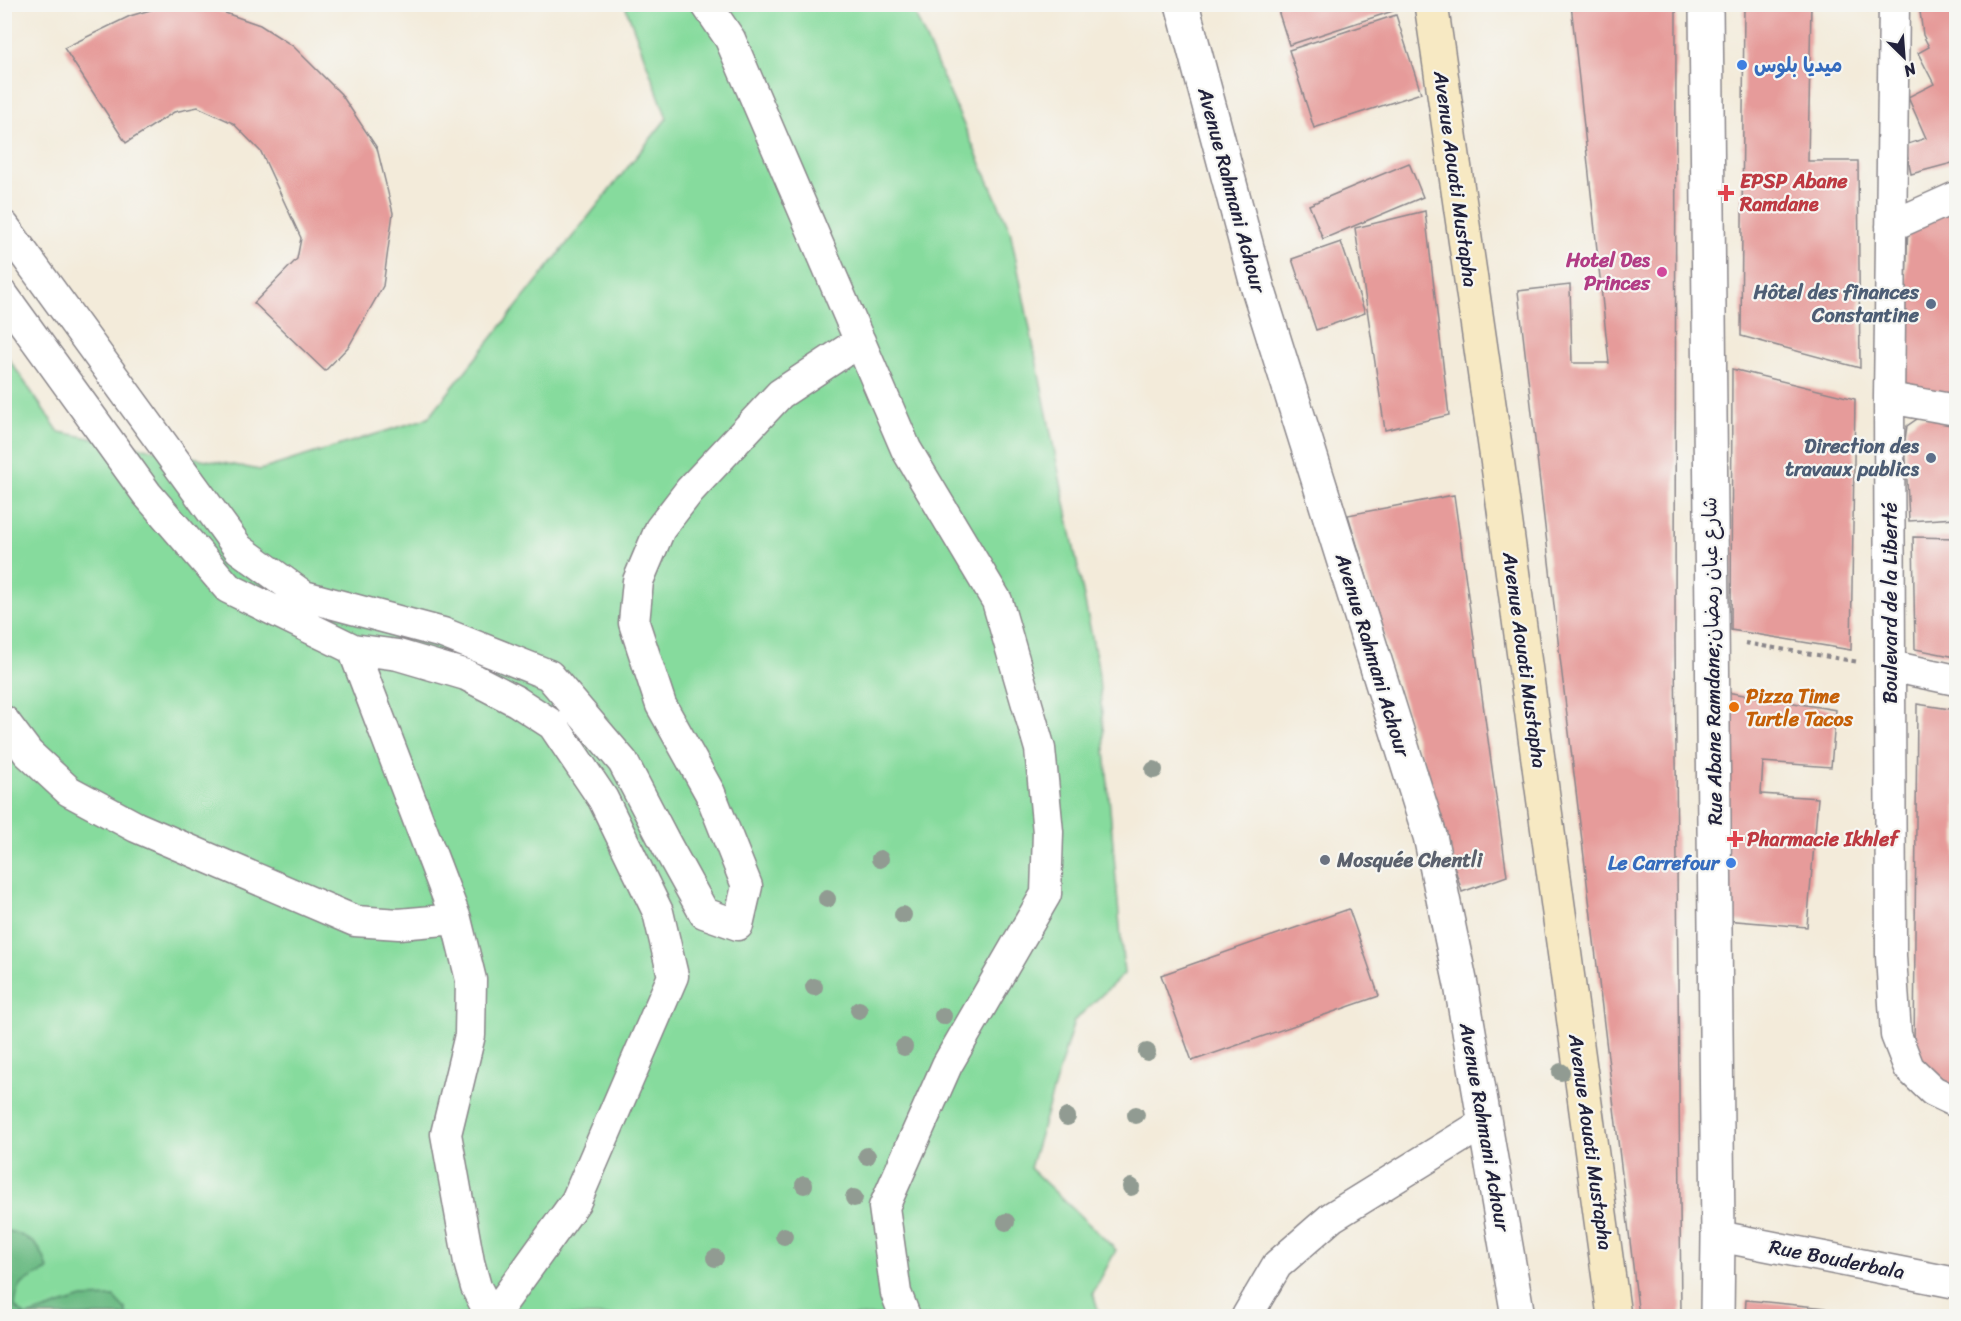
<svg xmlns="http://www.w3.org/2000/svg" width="1961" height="1321" font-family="Sriracha,'Playpen Sans Arabic',sans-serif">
  <rect width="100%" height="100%" fill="#f6f6f2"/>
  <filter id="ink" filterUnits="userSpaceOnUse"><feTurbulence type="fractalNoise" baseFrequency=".0167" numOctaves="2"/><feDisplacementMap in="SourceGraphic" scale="12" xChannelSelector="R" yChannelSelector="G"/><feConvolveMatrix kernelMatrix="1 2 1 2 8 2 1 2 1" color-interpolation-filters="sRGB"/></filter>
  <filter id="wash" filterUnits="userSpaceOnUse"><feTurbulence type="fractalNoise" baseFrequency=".008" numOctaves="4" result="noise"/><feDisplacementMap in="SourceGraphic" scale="24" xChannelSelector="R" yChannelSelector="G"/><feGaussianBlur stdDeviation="1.35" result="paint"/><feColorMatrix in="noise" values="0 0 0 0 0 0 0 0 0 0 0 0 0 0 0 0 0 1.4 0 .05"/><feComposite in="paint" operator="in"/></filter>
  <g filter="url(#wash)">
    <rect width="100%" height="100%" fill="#f3ebda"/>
    <path fill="#86db9d" stroke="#547e6c" stroke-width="1.5" d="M625,5H911L1010,230L1098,667L1124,974L1074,1021L1030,1168L1116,1250L1093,1293L1100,1316H5L4,352L59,432L260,470L428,418L667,118Z"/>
    <path fill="#6cbb84" stroke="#476e60" stroke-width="1.5" d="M4,1230C29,1235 43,1246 48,1270C27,1280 17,1280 15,1307L26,1316H5Z
      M114,1297L126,1310V1316H27L82,1298Z"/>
    <g id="blocks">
      <path fill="#e69b9a" d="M1276,4H1394L1396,10L1289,45Z
        M1571,4H1676L1675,641L1681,1316H1639L1559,649L1518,291L1570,285L1572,363H1609Z
        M1744,4H1811L1808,161H1858L1860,368L1741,336Z
        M1919,4H1956V162L1911,174L1905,145L1926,138L1908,97L1934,84L1918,53L1929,47L1923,35Z
        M167,5L205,6L260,25L293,46L341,94L377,148L393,213L383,286L349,346L325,371L254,303L297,259L301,238L261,152L233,123L198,107L174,112L126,143L64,48L130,16Z
        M1396,15L1421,93L1314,128L1289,50Z
        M1409,163L1423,197L1323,239L1309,205Z
        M1956,206V396L1903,386L1908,222Z
        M1425,211L1449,415L1385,430L1355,228Z
        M1341,242L1365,313L1316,330L1292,259Z
        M1732,369L1855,399L1851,650L1731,630Z
        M1920,417H1956V476L1953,481L1955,518L1909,521L1905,440L1907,426Z
        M1454,495L1507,876L1462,892L1348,515Z
        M1913,537L1956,538V657L1915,649Z
        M1726,692L1836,710L1831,767L1763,762L1761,794L1818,798L1807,927L1725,920Z
        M1917,704L1956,710V1092L1914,1053Z
        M1349,909L1379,996L1192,1061L1161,975Z
        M1746,1300L1826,1308L1825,1316H1745Z"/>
    </g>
  </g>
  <g filter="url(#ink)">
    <use href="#blocks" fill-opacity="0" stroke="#8a868a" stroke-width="1.5"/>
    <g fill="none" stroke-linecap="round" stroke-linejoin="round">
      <defs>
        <path id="minor" d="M706,4L730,39L906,449L997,601L1040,749L1048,832L1046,894L947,1065L884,1207L896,1293L905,1316
          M1894,4L1889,398L1891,956L1896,1035L1909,1068L1933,1091L1956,1102
          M4,226L239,549L304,596L443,633L549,675L623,762L667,846L704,913L738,925L747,886L710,793L661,705L634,623L638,581L660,529L690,490L780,394L860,341
          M1891,226L1956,197
          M4,296L147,494L228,588L353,649L398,655L466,675L516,701L553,725L603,799L658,912L673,976L576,1201L493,1316
          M1889,398L1956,410
          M353,649L456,919L471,980L470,1035L446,1134L469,1262L476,1287L491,1316
          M1890,666L1956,680
          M4,721L28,753L69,791L136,827L355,921L399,924L456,919
          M1718,1236L1956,1283
          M1247,1316L1277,1265L1332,1217L1484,1123"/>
        <path id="tertiary" d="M1182,4L1257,285L1430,836L1461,985L1518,1316
          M1706,4L1718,1236L1717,1316"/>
        <path id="secondary" d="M1431,4L1498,466L1614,1316"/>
      </defs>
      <use href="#minor" stroke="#8a868a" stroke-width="33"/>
      <use href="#tertiary" stroke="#8a868a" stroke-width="36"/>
      <use href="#secondary" stroke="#8a868a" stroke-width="36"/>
      <path stroke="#8a868a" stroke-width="4" stroke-dasharray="4.5 4.5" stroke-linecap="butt" d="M1745,643L1859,662"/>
      <use href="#minor" stroke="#fff" stroke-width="30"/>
      <use href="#tertiary" stroke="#fff" stroke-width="33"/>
      <use href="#secondary" stroke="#f7e9c3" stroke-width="33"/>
    </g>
    <g fill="#919b92">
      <circle cx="1154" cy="770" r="9"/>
      <circle cx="880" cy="859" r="9"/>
      <circle cx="827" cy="899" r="9"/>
      <circle cx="903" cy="915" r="9"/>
      <circle cx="814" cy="987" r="9"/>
      <circle cx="859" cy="1010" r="9"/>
      <circle cx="943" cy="1016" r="9"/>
      <circle cx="904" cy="1047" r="9"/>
      <circle cx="1147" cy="1052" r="9"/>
      <circle cx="1561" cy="1072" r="9"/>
      <circle cx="1136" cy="1115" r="9"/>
      <circle cx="1067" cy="1117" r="9"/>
      <circle cx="867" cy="1156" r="9"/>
      <circle cx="804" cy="1185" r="9"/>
      <circle cx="1131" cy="1187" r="9"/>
      <circle cx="854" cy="1198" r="9"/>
      <circle cx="1006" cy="1222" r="9"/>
      <circle cx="784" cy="1236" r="9"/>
      <circle cx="715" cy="1258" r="9"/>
    </g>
  </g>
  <g fill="#3f7fe0" stroke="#f6f6f2" stroke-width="2">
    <circle cx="1742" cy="65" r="6"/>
    <circle cx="1731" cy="863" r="6"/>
  </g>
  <g fill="#e0444e" stroke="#f6f6f2" stroke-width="2">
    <path d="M1723 184h6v6h6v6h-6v6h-6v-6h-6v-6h6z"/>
    <path d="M1732 830h6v6h6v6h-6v6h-6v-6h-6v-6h6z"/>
  </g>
  <circle fill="#d1479c" stroke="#f6f6f2" stroke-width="2" cx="1662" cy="272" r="6"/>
  <g fill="#5c6f8a" stroke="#f6f6f2" stroke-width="2">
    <circle cx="1931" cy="304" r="6"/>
    <circle cx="1931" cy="458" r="6"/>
  </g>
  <circle fill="#e8710a" stroke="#f6f6f2" stroke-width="2" cx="1734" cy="707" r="6"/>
  <circle fill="#6b7280" stroke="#f6f6f2" stroke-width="2" cx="1325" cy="860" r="6"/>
  <g text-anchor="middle" stroke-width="4.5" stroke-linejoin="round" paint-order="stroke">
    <g font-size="20" font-weight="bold" fill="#366cbe" stroke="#f6f6f2" text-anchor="start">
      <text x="1754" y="72">ميديا بلوس</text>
      <text x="1719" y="870" text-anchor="end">Le Carrefour</text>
    </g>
    <g font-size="20" fill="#22223b" stroke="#f6f6f2">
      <text transform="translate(1456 179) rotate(82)" y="7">Avenue Aouati Mustapha</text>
      <text transform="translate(1232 190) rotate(75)" y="7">Avenue Rahmani Achour</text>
      <text transform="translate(1890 603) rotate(-90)" y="7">Boulevard de la Liberté</text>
      <text transform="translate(1373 655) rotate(73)" y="7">Avenue Rahmani Achour</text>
      <text transform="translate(1525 660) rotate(82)" y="7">Avenue Aouati Mustapha</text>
      <text transform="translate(1712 661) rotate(-91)" y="7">Rue Abane Ramdane;شارع عبان رمضان</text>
      <text transform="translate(1485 1127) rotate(80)" y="7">Avenue Rahmani Achour</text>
      <text transform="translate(1591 1142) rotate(82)" y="7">Avenue Aouati Mustapha</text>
      <text transform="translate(1837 1259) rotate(11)" y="7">Rue Bouderbala</text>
    </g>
    <g font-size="20" font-weight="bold" fill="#be3a42" stroke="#f6f6f2" text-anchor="start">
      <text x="1740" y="188">EPSP Abane<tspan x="1740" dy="23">Ramdane</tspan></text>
      <text x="1747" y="846">Pharmacie Ikhlef</text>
    </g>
    <g font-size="20" font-weight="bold" fill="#b23c85" stroke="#f6f6f2" text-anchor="end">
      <text x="1650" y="267">Hotel Des<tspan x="1650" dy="23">Princes</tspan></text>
    </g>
    <g font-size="20" font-weight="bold" fill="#4e5e75" stroke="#f6f6f2" text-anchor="end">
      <text x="1919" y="299">Hôtel des finances<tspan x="1919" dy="23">Constantine</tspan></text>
      <text x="1919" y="453">Direction des<tspan x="1919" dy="23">travaux publics</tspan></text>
    </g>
    <g font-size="20" font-weight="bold" fill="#c56008" stroke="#f6f6f2" text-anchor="start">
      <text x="1746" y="703">Pizza Time<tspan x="1746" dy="23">Turtle Tacos</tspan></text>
    </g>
    <g font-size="20" font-weight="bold" fill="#5b616d" stroke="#f6f6f2" text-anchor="start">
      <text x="1337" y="867">Mosquée Chentli</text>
    </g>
  </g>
  <rect width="1961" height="1321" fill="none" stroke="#f6f6f2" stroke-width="24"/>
  <g transform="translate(1904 57) rotate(155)" stroke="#f6f6f2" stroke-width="4.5" paint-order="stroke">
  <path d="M0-4.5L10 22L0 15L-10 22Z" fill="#22223b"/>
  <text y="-9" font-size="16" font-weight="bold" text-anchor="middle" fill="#22223b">N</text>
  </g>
</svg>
